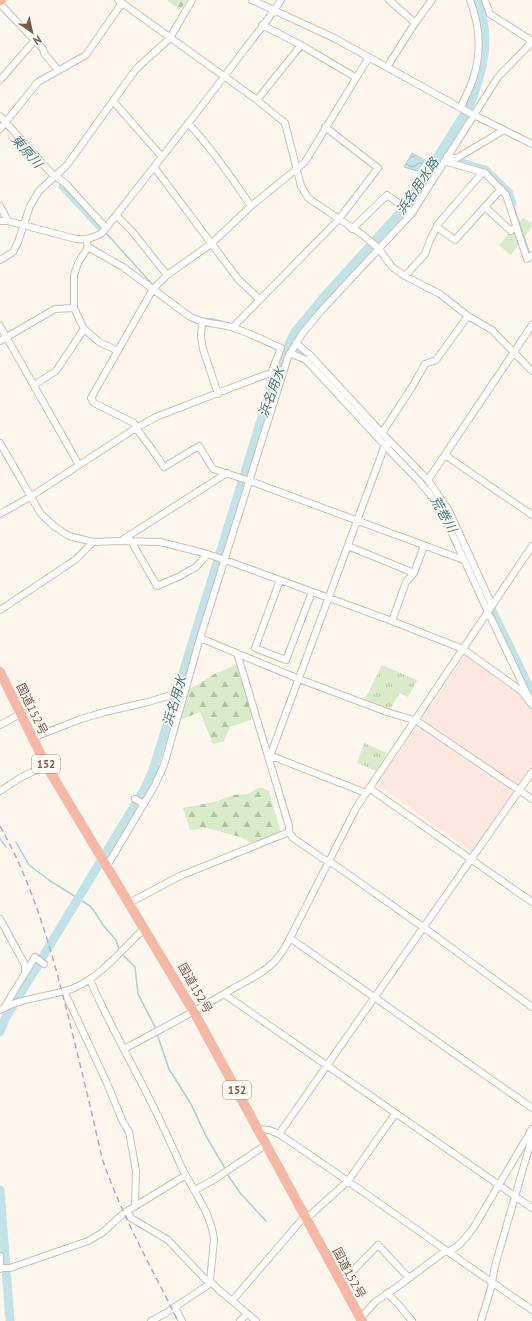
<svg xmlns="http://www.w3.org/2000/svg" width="532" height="1321" font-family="'PT Sans','Noto Sans JP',sans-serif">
  <defs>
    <pattern id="grass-tufts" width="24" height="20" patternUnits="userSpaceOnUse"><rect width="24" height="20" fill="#d8ecc9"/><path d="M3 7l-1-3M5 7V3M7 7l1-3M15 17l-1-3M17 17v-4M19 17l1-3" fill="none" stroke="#b4c2a5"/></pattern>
    <pattern id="forest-firs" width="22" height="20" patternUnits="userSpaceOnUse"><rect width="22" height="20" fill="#d8ecc9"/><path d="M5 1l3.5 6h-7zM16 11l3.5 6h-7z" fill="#b4c2a5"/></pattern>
    <pattern id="water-waves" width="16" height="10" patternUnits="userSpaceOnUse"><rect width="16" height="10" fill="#bfe3e8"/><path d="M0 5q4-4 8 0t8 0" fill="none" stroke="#a0bbbe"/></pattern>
  </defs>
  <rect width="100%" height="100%" fill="#fdf6ec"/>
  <path fill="#fde8e0" d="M466,654L519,692L532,708V765L472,852L377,784Z"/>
  <path fill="url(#grass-tufts)" d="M382,665L417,680L408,697L400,693L389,710L365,699Z
    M364,743L387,753L376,771L357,763Z"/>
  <path fill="url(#forest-firs)" d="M167,0H187L180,10Z
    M239,664L256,718L230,727L224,741L213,744L200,712L180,720L188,689L197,685L216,673Z
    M258,788H262L269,791L281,833L255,845L240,837L207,828L190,830L183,808L214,802L234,795L248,794Z"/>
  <path fill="#d8ecc9" d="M523,218L532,223V227L511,255L499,245Z"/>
  <path fill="url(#water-waves)" stroke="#a5d3da" d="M412,153L425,160L417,171L404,167Z
    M510,194L529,251L532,259L526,254L507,195Z"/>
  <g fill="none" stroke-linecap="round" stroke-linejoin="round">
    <path stroke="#a5d3da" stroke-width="1.5" d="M482,11L489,16
      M106,233L153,285
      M206,319H213L231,324
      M0,839L6,847
      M16,842L29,865L49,880L90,906L94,911L103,925L116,940L120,951
      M122,954L135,967L138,994L156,1029
      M157,1034L169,1069L191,1104L206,1136L226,1170
      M227,1174L241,1194L266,1221"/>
    <path stroke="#bfe3e8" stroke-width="9" d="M0,121H1
      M448,159L485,170L508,192L512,204
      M63,186L100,226
      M297,348L311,358
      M319,368L352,405
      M367,421L434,494L446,512L456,533
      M482,590L532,693
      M0,1032L5,1019L144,790L153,770L271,388L282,359L295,332L323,298L408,204L469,107C484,70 491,39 478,0
      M0,1190L10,1321"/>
    <defs>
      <path id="minor" d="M118,0L257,100L285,123L301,186L308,198L363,235L379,249L392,267L405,276L440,294L468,316L492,330L532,371
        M252,0L334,38L470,113L532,144
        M389,0L415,23
        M485,0L490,14L532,41
        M0,4L43,49L44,53L58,70
        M262,25L301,45L355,77
        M369,57L305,162L251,206L211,244L167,275L153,289L91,398L94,403L134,423L136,428L151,448L164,467L199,446L213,469L250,481L464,560
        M387,67L415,23L432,0
        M0,80L35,40
        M257,100L301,45
        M113,101L162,157
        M461,108C464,98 470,89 473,79C482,52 480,26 470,0
        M0,116L51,173L65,183L106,228
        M188,123C212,149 231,177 251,206
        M0,129L38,82L86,55L122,3
        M447,156L457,158L504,130
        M444,161L485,173L506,195L527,259L532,255
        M154,167L238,279L260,300
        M482,173L437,225V227L455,240L501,189
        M0,206L8,221
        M485,207L511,231L516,226
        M116,215L131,230L167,275
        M0,221H8L76,239C87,240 93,238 102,233C149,173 196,115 241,54C255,36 269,19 281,0
        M352,229L387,195L412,213
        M87,243L88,247L78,263L74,275V308L84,329L99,342L118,351
        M88,247L123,267L189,316C202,324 216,323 231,327C248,332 265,341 281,348L271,373
        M0,260L13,252L18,242L30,206L39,191L67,165L136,69L170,38L192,0
        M405,276L425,254L430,240L437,227
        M202,322L201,336L203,349L218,394
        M0,326L79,465
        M233,327L339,219L378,168L325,127
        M0,341L55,309L74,308
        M296,343L310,355L382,433L428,480L449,511L492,605
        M290,353L306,360L392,453L418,480L429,493L445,518L488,612
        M34,385L56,371L84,329
        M382,433L412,387L425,364L436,360L468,316
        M0,443L41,514L55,527L69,536L93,542L121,541L160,542L204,553L225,560L392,621L463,649L516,687L522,692L532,705
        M445,455L532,515
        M428,480L532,325
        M0,514L30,497L136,428L156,417L262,376L284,369
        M122,540L227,473
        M131,541L157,586L178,577L196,567L207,555
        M348,546L414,573
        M280,580L255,648L286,660L312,592
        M0,610L75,560L93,542
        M487,613L491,618L529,698
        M392,621L406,582L414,573L424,546
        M200,638L299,679L387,712L417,721L532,799
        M237,653L289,826V832L293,838L328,862L332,863L423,927L532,1007
        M0,725L20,714
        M32,738L81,719L105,712L148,702L185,691
        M369,788L532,902
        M0,791L20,778L46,765
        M366,793L274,757L269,759L385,445L390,441
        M135,799L144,804
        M107,866L155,785L164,765L200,638L288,357L302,334L320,312L412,213L498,77L532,42
        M129,903L180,876L289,832
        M0,919L25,965V972
        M290,938L532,1108
        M90,980C109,1024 133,1065 154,1108C164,1128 173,1148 182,1168C193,1190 212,1215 214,1240L210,1281L208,1285L166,1313L151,1321
        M64,991L106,1081L123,1122L129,1132L136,1171L135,1206
        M224,994L532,1208
        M4,1008L35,957L44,964
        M0,1010C22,997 51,997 74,988C102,976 122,949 144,929
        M124,1049C161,1029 198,1010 234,988C248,980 264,973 275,961C281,954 286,946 290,938L356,808L532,546
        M258,1129L269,1130L279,1134C364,1191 447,1252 532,1310
        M279,1134L532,772
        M195,1190L215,1179L267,1144
        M127,1211L131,1218L168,1240L205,1279L210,1281L219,1290L256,1321
        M0,1256V1269
        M2,1268H10L88,1241L102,1233L124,1213L186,1175
        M341,1283L378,1245L409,1278
        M387,1293L398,1304L412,1321
        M232,1301L305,1216L308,1217L348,1181L395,1114
        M175,1307L182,1321
        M360,1319L375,1302L397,1287L444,1252C456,1252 467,1236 474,1227L532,1129
        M240,1321L247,1314
        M481,1321L491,1288L495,1266L531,1141L530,1132"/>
      <path id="highway" d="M0,1L1,0
        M0,672L46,765L194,1012L362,1321"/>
    </defs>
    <use href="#minor" stroke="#d1beb0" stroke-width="8"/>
    <use href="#highway" stroke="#dad1cd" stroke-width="10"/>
    <use href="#minor" stroke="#fff" stroke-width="6"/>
    <use href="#highway" stroke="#f7b7a3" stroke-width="9"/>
    <path stroke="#b9a8c9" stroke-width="1.5" stroke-dasharray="6 4" stroke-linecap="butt" d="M0,826C35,888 54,958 71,1028C82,1071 92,1114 102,1158C121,1215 152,1268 178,1321"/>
  </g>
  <g text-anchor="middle" stroke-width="3" stroke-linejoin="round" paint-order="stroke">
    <g fill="#fffaf3" stroke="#a28b7f" stroke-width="1">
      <rect x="32" y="755" width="28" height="18" rx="3"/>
      <rect x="223" y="1081" width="28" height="18" rx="3"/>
    </g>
    <g font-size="11" font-weight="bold" fill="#7a5c4d">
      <text x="46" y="768">152</text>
      <text x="237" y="1094">152</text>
    </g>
    <g font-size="12" fill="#7a5c4d" stroke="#fffaf3">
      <text transform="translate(32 709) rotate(64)" y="4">国道152号</text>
      <text transform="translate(195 988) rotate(60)" y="4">国道152号</text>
      <text transform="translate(349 1273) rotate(62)" y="4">国道152号</text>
    </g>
    <g font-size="13" font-style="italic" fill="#437c86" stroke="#fffaf3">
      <text transform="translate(27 151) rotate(48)" y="5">東原川</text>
      <text transform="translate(417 186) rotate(-56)" y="5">浜名用水路</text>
      <text transform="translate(271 392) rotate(-70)" y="5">浜名用水</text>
      <text transform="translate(444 514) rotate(60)" y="5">荒巻川</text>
      <text transform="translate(174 701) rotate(-73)" y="5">浜名用水</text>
    </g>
  </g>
  <g transform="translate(32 32) rotate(146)" stroke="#fffaf3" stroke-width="3" paint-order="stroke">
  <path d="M0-3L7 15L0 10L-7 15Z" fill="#7a5c4d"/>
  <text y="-6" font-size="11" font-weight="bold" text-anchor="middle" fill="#7a5c4d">N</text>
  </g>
</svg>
